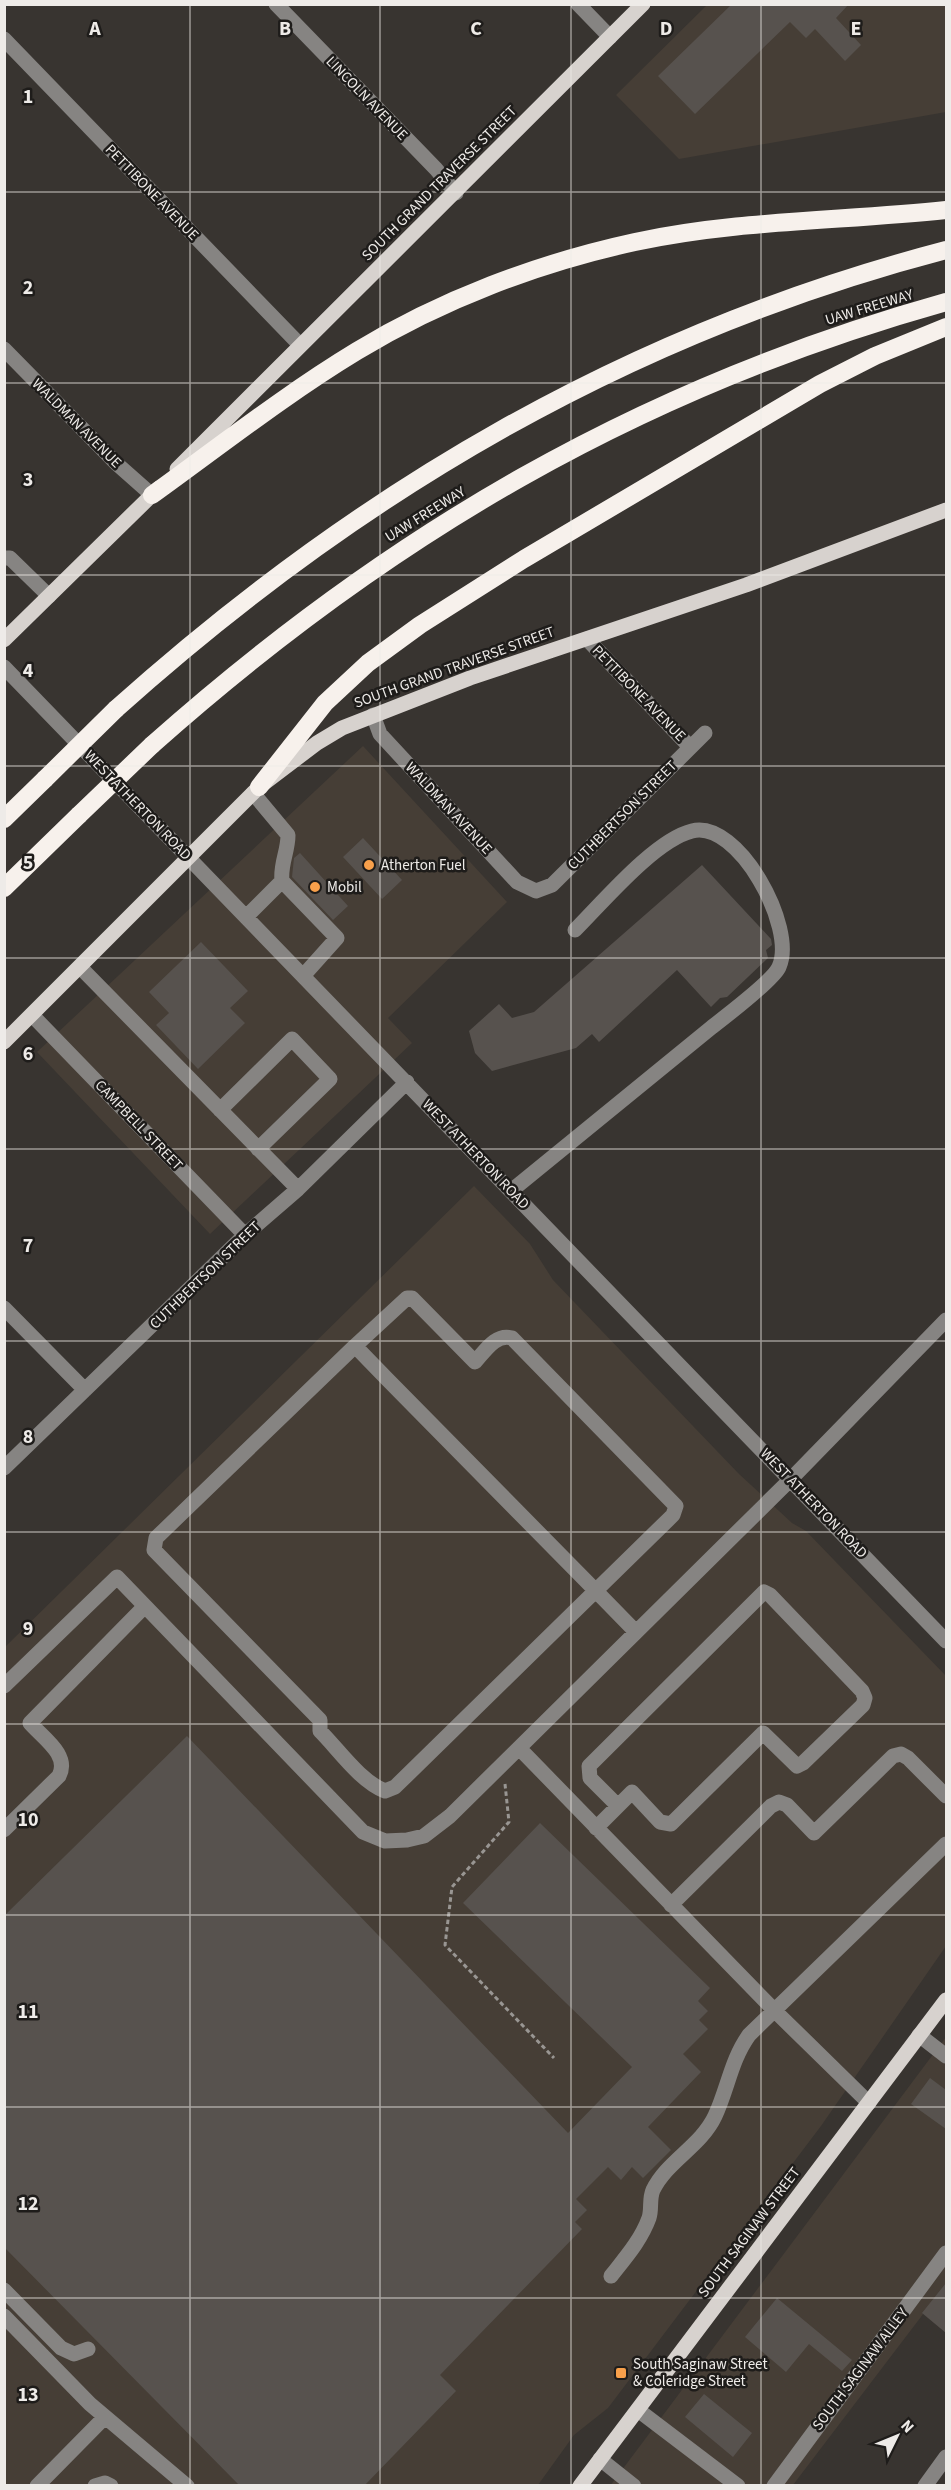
<svg xmlns="http://www.w3.org/2000/svg" width="951" height="2490" font-family="'Source Sans 3',sans-serif">
  <rect width="100%" height="100%" fill="#383430"/>
  <path fill="#463e36" d="M707,5H946V112L679,159L616,95Z
    M363,746L507,902L388,1018L412,1043L210,1234L37,1052Z
    M474,1186L530,1244L553,1280L739,1474L792,1523L806,1531L946,1676V1946L821,2126L608,2408L574,2435L538,2485L5,2486V1647Z
    M946,2037V2284L793,2485L610,2486Z"/>
  <path fill="#57524e" d="M732,4H849L836,18L861,45L845,61L815,29L806,38L790,22L695,114L658,76Z
    M363,838L402,880L382,899L343,857Z
    M300,853L348,906L333,920L292,877L294,858Z
    M702,865L771,939L772,945L766,950L768,958L727,997L720,998L711,1007L677,970L599,1042L592,1034L576,1048L492,1071L475,1053L469,1031L499,1004L512,1018L534,1012Z
    M201,942L248,991L230,1008L245,1023L198,1069L156,1025L169,1013L149,992Z
    M187,1736L568,2133L632,2067L463,1903L540,1823L710,1988L698,2001L708,2011L699,2020L708,2029L683,2054L701,2072L648,2127L671,2150L643,2178L632,2167L621,2180L608,2167L576,2199L587,2210L575,2222L582,2229L440,2375L456,2391L364,2486H240L4,2247V1916Z
    M930,2078L946,2090V2129L911,2104Z
    M946,2283V2333L922,2313Z
    M777,2298L852,2360L842,2371L809,2344L786,2372L745,2337Z
    M704,2394L752,2433L733,2457L685,2417Z"/>
  <g fill="none" stroke-linecap="round" stroke-linejoin="round">
    <path stroke="#999693" stroke-width="3" stroke-dasharray="4.5 3" stroke-linecap="butt" d="M505,1784L509,1822L452,1887L445,1945L554,2058"/>
    <path stroke="#868482" stroke-width="15" d="M276,4L436,169L456,193
      M578,4L610,37
      M4,39L300,345
      M4,349L117,464L152,495
      M4,558H10L49,596
      M587,639L690,747
      M4,667L946,1641
      M373,715L380,734L517,882L536,891L552,885L705,733
      M282,881L337,938L303,976
      M246,917L282,881C280,864 288,852 288,835L253,793
      M80,967L298,1189
      M32,1015L245,1235
      M220,1110L292,1039L330,1079L258,1149
      M511,1191C578,1136 645,1082 712,1027C725,1017 774,979 779,967C797,928 738,819 692,831C655,840 603,902 575,930
      M4,1308L85,1390
      M355,1346L407,1298H412L475,1362C485,1351 496,1333 512,1338L676,1506L673,1515L395,1787L385,1791C360,1781 339,1750 320,1731V1720L154,1550L156,1538L355,1346L388,1380L595,1590L636,1632
      M4,1468L245,1235L298,1189L407,1082
      M4,1686L117,1577L363,1832L385,1841L407,1840L424,1836L450,1816L791,1479L946,1320
      M519,1748L775,2011L869,2103
      M596,1828L632,1792L660,1822L671,1824L763,1733L797,1766L803,1763L863,1705L865,1698L862,1691L770,1595L764,1592L589,1766L590,1778L618,1806
      M4,1830L59,1776C70,1755 43,1738 30,1723L145,1606
      M671,1905L771,1806L779,1802L787,1805L814,1833L893,1756L901,1754L908,1758L946,1796
      M919,2035L946,2056
      M611,2276C626,2257 641,2240 649,2218C652,2209 649,2199 653,2190C667,2161 701,2146 715,2116C728,2088 731,2060 749,2035L946,1844
      M4,2290L61,2348L74,2354L88,2349
      M4,2316L90,2404L187,2486
      M638,2410L738,2486
      M600,2459L634,2486
      M37,2486L105,2417
      M95,2486L105,2483L111,2486
      M774,2486L946,2253
      M925,2486L946,2457"/>
    <path stroke="#d7d2ce" stroke-width="15" d="M177,469L643,4
      M4,640L159,488
      M4,1042L259,787L317,743L342,728L470,678L746,585L946,510
      M580,2486L946,2000"/>
    <path stroke="#f7f1ec" stroke-width="18" d="M152,495C220,446 286,394 357,351C441,300 538,263 635,242C737,220 843,221 946,210
      M116,709C359,491 628,333 946,250
      M152,745C389,534 639,388 946,302
      M259,787L325,703L368,663L420,625L524,559L820,384L875,356L946,327
      M4,819L45,779
      M4,888L79,815"/>
    <path stroke="#f7f1ec" stroke-width="18" d="M45,779L116,709
      M79,815L152,745"/>
  </g>
  <path fill="none" stroke="#eeebe8" stroke-width="1.5" stroke-opacity="0.55" d="M190,4V2486M380,4V2486M571,4V2486M761,4V2486M4,192H946M4,383H946M4,575H946M4,766H946M4,958H946M4,1149H946M4,1341H946M4,1532H946M4,1724H946M4,1915H946M4,2107H946M4,2298H946"/>
  <g fill="#f8a04b" stroke="#1e1c1a" stroke-width="2">
    <circle cx="369" cy="865" r="6"/>
    <circle cx="315" cy="887" r="6"/>
    <rect x="615" y="2367" width="12" height="12" rx="3"/>
  </g>
  <g text-anchor="middle" stroke-width="5" stroke-linejoin="round" paint-order="stroke">
    <g font-size="15" fill="#eeebe8" stroke="#1e1c1a">
      <text transform="translate(367 98) rotate(46)" y="5">LINCOLN AVENUE</text>
      <text transform="translate(439 183) rotate(-45)" y="5">SOUTH GRAND TRAVERSE STREET</text>
      <text transform="translate(152 192) rotate(46)" y="5">PETTIBONE AVENUE</text>
      <text transform="translate(869 307) rotate(-17)" y="5">UAW FREEWAY</text>
      <text transform="translate(77 423) rotate(45)" y="5">WALDMAN AVENUE</text>
      <text transform="translate(425 514) rotate(-32)" y="5">UAW FREEWAY</text>
      <text transform="translate(454 667) rotate(-20)" y="5">SOUTH GRAND TRAVERSE STREET</text>
      <text transform="translate(639 693) rotate(46)" y="5">PETTIBONE AVENUE</text>
      <text transform="translate(138 805) rotate(46)" y="5">WEST ATHERTON ROAD</text>
      <text transform="translate(449 808) rotate(47)" y="5">WALDMAN AVENUE</text>
      <text transform="translate(622 815) rotate(-45)" y="5">CUTHBERTSON STREET</text>
      <text transform="translate(139 1125) rotate(46)" y="5">CAMPBELL STREET</text>
      <text transform="translate(476 1154) rotate(46)" y="5">WEST ATHERTON ROAD</text>
      <text transform="translate(205 1275) rotate(-44)" y="5">CUTHBERTSON STREET</text>
      <text transform="translate(814 1503) rotate(46)" y="5">WEST ATHERTON ROAD</text>
      <text transform="translate(749 2232) rotate(-53)" y="5">SOUTH SAGINAW STREET</text>
      <text transform="translate(860 2369) rotate(-53)" y="5">SOUTH SAGINAW ALLEY</text>
    </g>
    <g font-size="15" fill="#eeebe8" stroke="#1e1c1a" text-anchor="start">
      <text x="381" y="870">Atherton Fuel</text>
      <text x="327" y="892">Mobil</text>
      <text x="633" y="2369">South Saginaw Street<tspan x="633" dy="17">&amp; Coleridge Street</tspan></text>
    </g>
  </g>
  <g font-size="20" text-anchor="middle" font-weight="bold" fill="#eeebe8" stroke="#1e1c1a" stroke-width="5" stroke-linejoin="round" paint-order="stroke">
    <text x="95" y="35">A</text>
    <text x="285" y="35">B</text>
    <text x="476" y="35">C</text>
    <text x="666" y="35">D</text>
    <text x="856" y="35">E</text>
    <text x="28" y="103">1</text>
    <text x="28" y="294">2</text>
    <text x="28" y="486">3</text>
    <text x="28" y="677">4</text>
    <text x="28" y="869">5</text>
    <text x="28" y="1060">6</text>
    <text x="28" y="1252">7</text>
    <text x="28" y="1443">8</text>
    <text x="28" y="1635">9</text>
    <text x="28" y="1826">10</text>
    <text x="28" y="2018">11</text>
    <text x="28" y="2210">12</text>
    <text x="28" y="2401">13</text>
  </g>
  <rect width="951" height="2490" fill="none" stroke="#eeebe8" stroke-width="12"/>
  <g transform="translate(897 2436) rotate(47)" stroke="#1e1c1a" stroke-width="4.5" paint-order="stroke">
  <path d="M0-4.5L10 22L0 15L-10 22Z" fill="#eeebe8"/>
  <text y="-9" font-size="16" font-weight="bold" text-anchor="middle" fill="#eeebe8">N</text>
  </g>
</svg>
